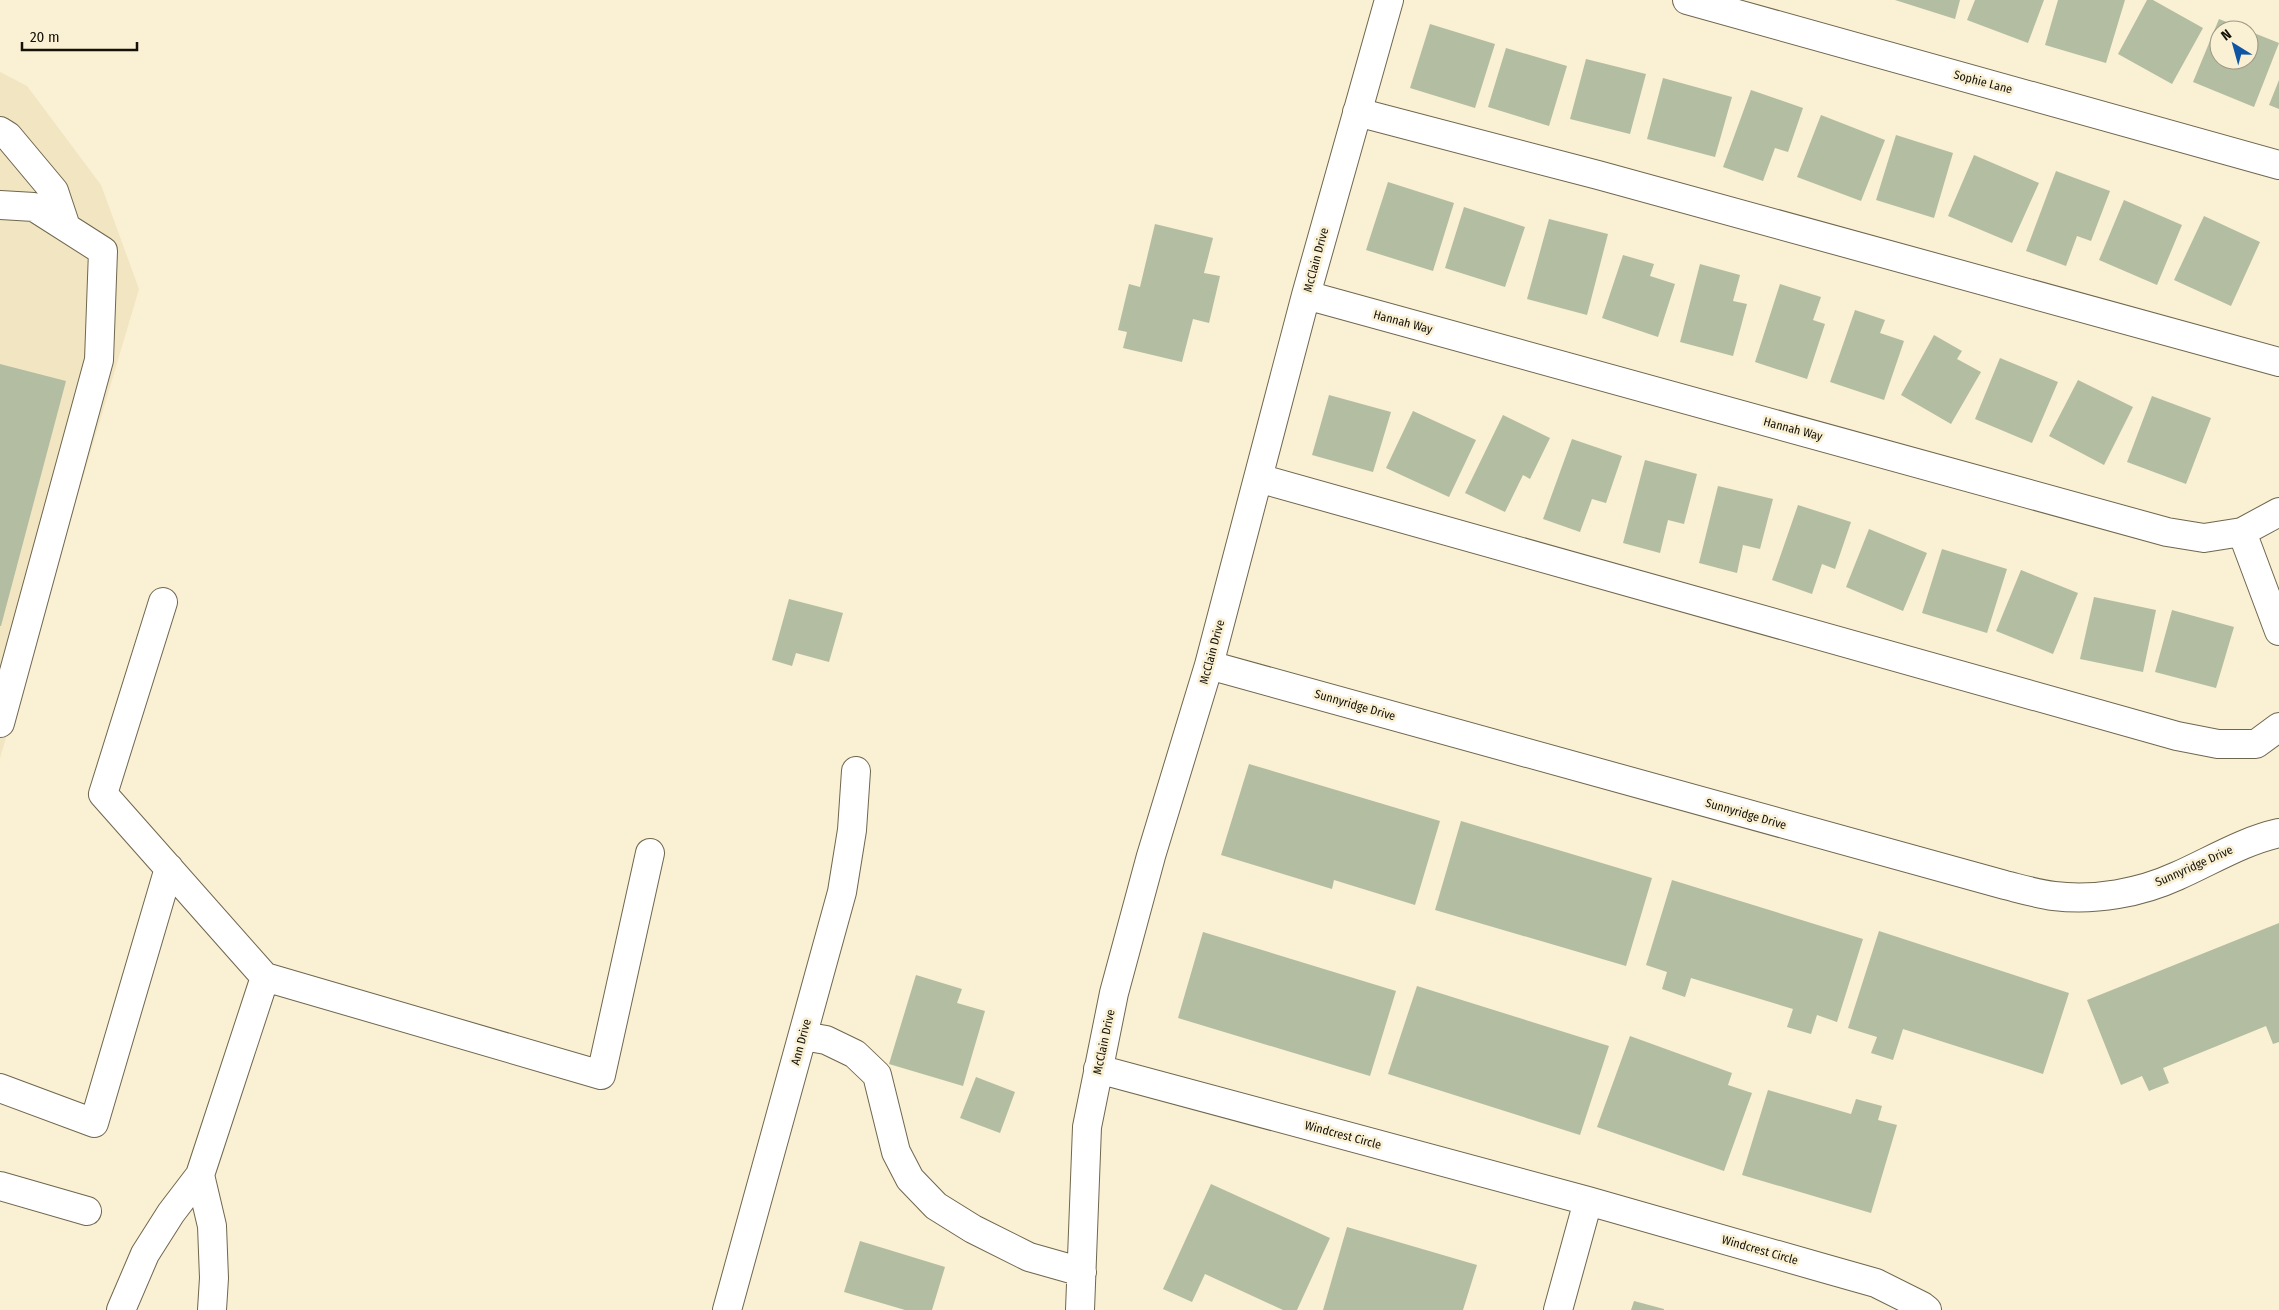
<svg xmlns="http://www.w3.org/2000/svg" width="2279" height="1310" font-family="'Fira Sans Condensed',sans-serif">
  <rect width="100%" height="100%" fill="#faf0d4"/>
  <path fill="#f2e5c2" d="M0,72L27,86L101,185L139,289L0,758Z"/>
  <path fill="#b3bda2" d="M1895,0H1960L1955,19Z
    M1975,0H2044L2028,43L1967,20Z
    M2058,0H2125L2106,63L2045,45Z
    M2147,0H2153L2203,28L2172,84L2118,54Z
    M2219,19L2247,30H2219V60H2249V31L2279,43L2254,107L2193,82Z
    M1430,24L1495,44L1475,108L1410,88Z
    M1506,48L1567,66L1549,126L1488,107Z
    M1586,59L1646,74L1630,134L1570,119Z
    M1663,78L1732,97L1715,157L1647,139Z
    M2279,80V109L2269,105Z
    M1751,90L1803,108L1788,152L1775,148L1763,181L1723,167Z
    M1821,115L1885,140L1861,201L1797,177Z
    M1896,135L1953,153L1934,218L1876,200Z
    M1974,155L2039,183L2012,243L1948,216Z
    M2056,171L2110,191L2091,241L2077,236L2066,266L2026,251Z
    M1388,182L1454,203L1433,271L1366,250Z
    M2124,200L2182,225L2157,285L2099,260Z
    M1464,207L1525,227L1505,287L1445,268Z
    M2204,216L2260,242L2231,306L2174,280Z
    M1549,219L1608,234L1587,315L1527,299Z
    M1155,224L1213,238L1204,273L1220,276L1209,323L1193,319L1182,362L1123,348L1127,332L1118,330L1129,284L1140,287Z
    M1623,255L1654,264L1650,276L1675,284L1658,337L1602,318Z
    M1700,264L1740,275L1733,301L1747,304L1733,356L1680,342Z
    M1780,284L1821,297L1813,320L1825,324L1807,379L1755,362Z
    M1855,310L1885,320L1880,333L1904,341L1884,400L1830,382Z
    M1934,335L1962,351L1957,359L1981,372L1951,424L1901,395Z
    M2000,358L2058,382L2032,443L1975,419Z
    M0,364L66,381L1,626H0Z
    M2078,380L2133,407L2104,465L2049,436Z
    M1329,395L1391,412L1373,472L1312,455Z
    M2152,396L2211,418L2186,484L2127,462Z
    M1413,411L1476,440L1449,497L1386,468Z
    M1503,415L1550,438L1530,479L1523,475L1505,512L1465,493Z
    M1572,439L1622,456L1606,503L1592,499L1580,532L1543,519Z
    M1645,460L1697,474L1684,524L1668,520L1660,553L1623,543Z
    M1718,486L1773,499L1760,549L1743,545L1737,573L1699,563Z
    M1798,505L1851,522L1835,569L1822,564L1812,594L1772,580Z
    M1869,529L1927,553L1903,611L1846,587Z
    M1942,549L2007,569L1987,633L1922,613Z
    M2021,570L2078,593L2053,654L1996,631Z
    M2094,597L2156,610L2143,672L2080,659Z
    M789,599L843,613L829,662L796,653L792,666L772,660Z
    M2172,610L2234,627L2216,688L2155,672Z
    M1249,764L1440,821L1415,905L1334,880L1332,889L1221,855Z
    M1461,821L1652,878L1626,966L1435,910Z
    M1672,880L1863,939L1837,1022L1817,1015L1811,1034L1787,1027L1793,1009L1691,978L1685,997L1662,989L1667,972L1646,965Z
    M2279,923V1042L2273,1044L2266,1026L2163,1068L2169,1083L2149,1091L2142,1076L2121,1085L2087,1000Z
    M1879,931L2069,993L2043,1074L1903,1029L1893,1060L1871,1053L1877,1037L1848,1028Z
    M1203,932L1396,991L1370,1076L1178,1018Z
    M916,975L962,989L957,1003L985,1011L963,1086L889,1064Z
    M1417,986L1609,1046L1580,1135L1388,1074Z
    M1630,1036L1732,1073L1728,1085L1752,1093L1724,1171L1597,1127Z
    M976,1077L1015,1092L1000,1133L960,1118Z
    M1768,1090L1851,1114L1856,1099L1882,1106L1878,1120L1897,1125L1871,1213L1742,1175Z
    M1211,1184L1330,1238L1297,1310H1283L1205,1274L1192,1302L1163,1289Z
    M1347,1227L1477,1265L1463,1310H1323Z
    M860,1241L945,1267L932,1310H905L844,1292Z
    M1634,1301L1664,1309V1310H1631Z"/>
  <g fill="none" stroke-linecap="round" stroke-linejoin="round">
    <defs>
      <path id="minor" d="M1687,0L2279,165
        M1357,112L1598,175L2279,362
        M0,131L8,136L54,191L66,227
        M0,205L34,207L103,251L99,360L0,723
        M1306,295L2167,532L2204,538L2242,532L2279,512
        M1258,478L2177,736L2218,744H2256L2279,727
        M2242,532L2279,631
        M163,602L103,794L265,977L601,1075L650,853
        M1209,665L2005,885C2021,889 2038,894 2054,896C2095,901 2140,893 2177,876C2211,861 2243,841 2279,833
        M803,1036L826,1040L855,1054L877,1075L896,1152L910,1179L936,1206L973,1229L1029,1257L1082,1272
        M1098,1069L1588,1201L1823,1268L1876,1283L1922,1306L1927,1310
        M0,1088L94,1123L169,868
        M200,1175L212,1226L214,1278L212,1310
        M0,1186L87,1211
        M121,1310L145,1254L171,1213L200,1175L265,977
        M727,1310L842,892L852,830L856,771
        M1080,1310L1087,1127L1114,993L1151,856L1209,665L1306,295L1389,0
        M1558,1310L1588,1201"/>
    </defs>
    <use href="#minor" stroke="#6f664e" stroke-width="30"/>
    <use href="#minor" stroke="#fff" stroke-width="28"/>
  </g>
  <g text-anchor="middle" stroke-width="5" stroke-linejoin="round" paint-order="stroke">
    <g font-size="12" fill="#141107" stroke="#faf0d4">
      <text transform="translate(1983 82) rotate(15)" y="4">Sophie Lane</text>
      <text transform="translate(1316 260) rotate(-75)" y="4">McClain Drive</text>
      <text transform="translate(1403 322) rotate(15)" y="4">Hannah Way</text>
      <text transform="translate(1793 429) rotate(15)" y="4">Hannah Way</text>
      <text transform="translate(1212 652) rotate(-75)" y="4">McClain Drive</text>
      <text transform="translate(1355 705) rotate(16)" y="4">Sunnyridge Drive</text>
      <text transform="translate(1746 814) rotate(16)" y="4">Sunnyridge Drive</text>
      <text transform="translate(2194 866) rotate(-24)" y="4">Sunnyridge Drive</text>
      <text transform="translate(801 1042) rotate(-75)" y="4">Ann Drive</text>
      <text transform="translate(1104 1042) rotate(-78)" y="4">McClain Drive</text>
      <text transform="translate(1343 1135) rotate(15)" y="4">Windcrest Circle</text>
      <text transform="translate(1760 1250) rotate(16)" y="4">Windcrest Circle</text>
    </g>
  </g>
  <g transform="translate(2234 45) rotate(323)"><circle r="24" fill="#faf0d4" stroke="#9e9782"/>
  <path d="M0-4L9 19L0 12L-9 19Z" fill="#0e55a4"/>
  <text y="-8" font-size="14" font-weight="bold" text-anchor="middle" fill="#141107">N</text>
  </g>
  <path d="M22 42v8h115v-8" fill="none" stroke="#141107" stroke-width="2.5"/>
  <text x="30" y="42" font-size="15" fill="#141107" stroke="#faf0d4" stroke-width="4" paint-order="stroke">20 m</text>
</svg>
